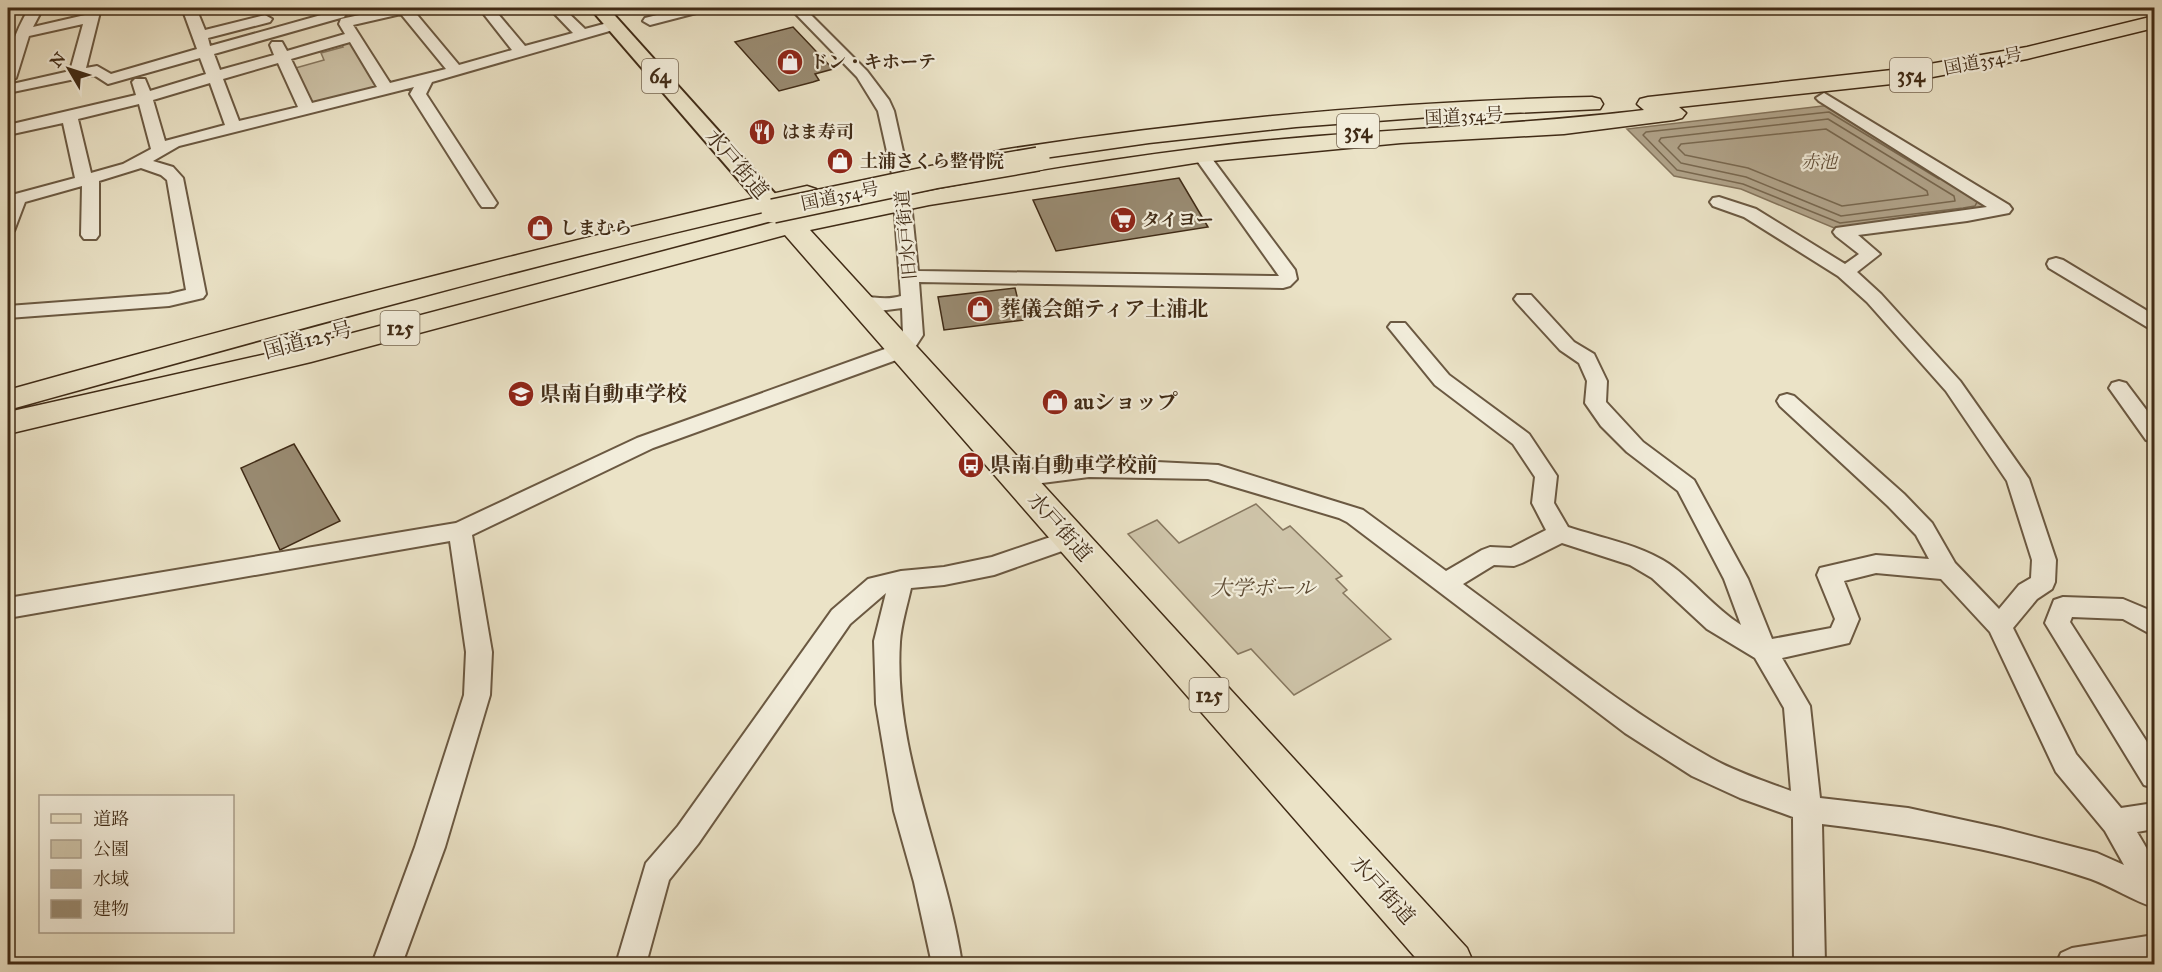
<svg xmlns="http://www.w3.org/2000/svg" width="2162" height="972" font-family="'IM FELL Great Primer','Noto Serif JP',serif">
  <rect width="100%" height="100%" fill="#ebe3c7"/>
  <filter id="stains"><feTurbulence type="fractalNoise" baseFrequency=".00333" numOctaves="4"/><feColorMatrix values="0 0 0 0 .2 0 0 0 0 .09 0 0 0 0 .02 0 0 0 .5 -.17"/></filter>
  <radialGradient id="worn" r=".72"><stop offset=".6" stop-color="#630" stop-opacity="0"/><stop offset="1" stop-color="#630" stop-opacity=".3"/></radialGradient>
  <path fill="#cec4a9" stroke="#877860" stroke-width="1.5" d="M351,38L383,88L310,107L292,69L324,60L321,53L343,47L341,44Z
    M1256,504L1283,530L1290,526L1342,576L1336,579L1347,590L1343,593L1391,639L1294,695L1251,649L1238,654L1128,534L1157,520L1179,543Z"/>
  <path fill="#b1a48b" stroke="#84745c" stroke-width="1.5" d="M1831,105L1999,208L1839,230L1741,189L1674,176L1627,129Z"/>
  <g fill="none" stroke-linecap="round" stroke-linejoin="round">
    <path stroke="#786850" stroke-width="1.5" d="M1828,119L1954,196L1955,201L1841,216L1746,177L1681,163L1659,141L1661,138Z
      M1826,129L1927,191L1928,195L1842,206L1748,168L1685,155L1678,148L1681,144Z
      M1939,179L1829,112L1646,132L1643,135L1677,170L1743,184L1840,223L1963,208L1975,206L1977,202"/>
  </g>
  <path fill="#998b72" stroke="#402b16" stroke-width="1.5" d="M793,27L833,69L815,74L819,80L813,82L779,91L735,42Z
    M1179,178L1208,227L1056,251L1033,200Z
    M1015,288L1023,320L944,330L938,297Z
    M294,444L340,521L280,550L241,468Z"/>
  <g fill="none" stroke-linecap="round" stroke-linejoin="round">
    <defs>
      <path id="minor" d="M29,8H43L33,27L85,15L87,8H101L86,68L97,66L111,74L197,49L182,8H196L205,30L265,15L272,19L270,22L208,38L210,46L339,10L346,14L344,17L214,54L220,70L274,55L270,45L272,42H282L287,51L345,34L339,24L341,19L392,8H415L413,10L459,65L512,50L479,8H493L525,46L573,33L549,8H563L585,29L615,21L622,25L620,28L432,82L426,94L497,203L494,207H482L479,203L410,94L414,87L179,146L153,161L173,167L183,178L206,294L203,298L169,306L8,318V306L169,294L186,290L167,180L161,175L141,168L99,181V235L96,239H84L81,235L82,186L25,202L14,231L8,232V196L75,178L63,123L8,135V125L136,95L132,82L135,79H145L150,91L206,74L200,58L108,84L94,75L8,93V85L70,71L83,24L29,36L16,78L8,82C8,51 14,35 29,8ZM401,14L446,69L390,83L353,25ZM350,42L377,87L312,103L291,59ZM278,63L298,107L239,121L223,79ZM210,83L225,125L165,141L153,100ZM139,104L151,149L123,164L91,173L78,119Z
        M685,8H706L704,11L650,25L643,21L645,18Z
        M790,8H804L867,71L889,100L894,111L908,174L918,271L1279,276L1193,155L1201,150L1207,152L1295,270L1297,279L1290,286L1283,288L919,282L923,335L910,355L653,448L472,535L492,652L490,695L445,847L402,964H372L415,847L464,695L466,652L450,541L8,618V598L456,523L637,438L896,345L903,335L902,308L879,311L852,306L849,302L852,298C868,294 883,302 901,296L892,174L878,111L857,77Z
        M1824,93L2009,205L2012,209L2009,213L1967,221L1858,235L1880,254L1857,272L1881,294L1960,381L2029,479L2056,560L2055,582L2052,589L2037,599L2013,628L2076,754L2121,808L2154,803V829L2137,832L2154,861V907C2133,901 2113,887 2091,879C2004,850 1913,835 1822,824L1825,964H1794L1793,817L1740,798L1692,776L1625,733L1347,522L1339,518L1208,479L1089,477L1042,483L1019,489L1011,487L1008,481L1011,475L1042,467L1089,461H1136L1218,465L1363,510L1446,571L1482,550L1490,547L1511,548L1546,530L1532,503L1535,477L1513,444L1435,385L1388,327L1391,323H1405L1449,375L1529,434L1557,476L1554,503L1568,527C1601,538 1641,545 1669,564C1695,582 1714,608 1741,625L1724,579L1678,491L1627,452L1601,426L1585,403L1587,381L1579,363L1560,350L1517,303L1514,299L1517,295H1531L1574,342L1594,354L1607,381L1606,402L1643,442L1694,480L1748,579L1772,639L1831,628L1835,619L1817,575L1820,568L1876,555L1929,559L1916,535L1888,506L1780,406L1777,401L1780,396L1787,394L1794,396L1904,494L1932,523L1955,563L1999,609L2019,585L2031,578L2032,560L2007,481L1946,391L1867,302L1838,276L1744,217L1713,206L1710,202L1713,198L1719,197L1756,209L1845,264L1859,254L1836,236L1833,232L1836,228L1987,207L1819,101L1816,98ZM1562,543L1630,565L1652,578L1707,629L1755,658L1784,708L1791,791C1764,781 1736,772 1711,758C1623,709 1544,643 1463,584L1494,565L1514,566L1522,563ZM1876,573L1941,579L1990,632L2056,772L2105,831L2124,865L2097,853L2000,828L1908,808L1820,798L1810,706L1782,658L1849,643L1859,619L1844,581Z
        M2056,258L2063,260L2154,315V329L2147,327L2049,268L2047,264L2049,260Z
        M2119,381L2126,383L2154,420V442L2146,440L2109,388L2112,383Z
        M1071,530L1079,533L1083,539L1079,545L994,575L944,585L911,588C907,606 901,625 900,642C893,753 946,857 962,964H932L914,882L894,811L876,704L874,641L886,593L850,624L698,844L669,880L646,964H616L646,863L678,826L832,610L868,579L901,571L944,567L992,557Z
        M2063,597L2123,599L2154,612V636L2123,619L2072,617L2070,622L2154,753V788L2144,785L2045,623L2054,600Z
        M2154,935V964H2056L2061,953L2072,948Z"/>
      <path id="major" d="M590,8H608L778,197L781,202L778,207L770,209L762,207Z"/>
      <path id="highway" d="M2154,16V28L2027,59L1901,83L1679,107L1686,113L1682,118L1674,120L1564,134L1401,143L1201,162L929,205L810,230L1467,948L1474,964H1421L785,235L311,362L8,434V412L311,344L774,222L767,211C512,269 260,340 8,410V390C273,316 538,247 807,186L816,189L820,194L816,199L787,206L798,217C931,189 1065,165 1201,148C1348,129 1497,128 1644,110L1637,104L1640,99L1648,97L1901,69L2027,47Z
        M1592,97L1600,99L1603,104L1600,109L1444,116L1296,127L1149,143L1002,164L993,162L990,157L993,152L1002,150C1198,120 1394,101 1592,97Z"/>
    </defs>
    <use href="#minor" stroke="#6b5942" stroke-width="4"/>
    <use href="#major" stroke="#402b16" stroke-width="4"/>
    <use href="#highway" stroke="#402b16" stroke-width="3"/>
    <use href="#minor" fill="#f2eddb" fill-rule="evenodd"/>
    <use href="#major" fill="#ebe3c7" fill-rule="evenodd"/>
    <use href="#highway" fill="#ebe3c7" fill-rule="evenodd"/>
    <defs>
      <path id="highway-bridge" d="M773,211L934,177L1038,159"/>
    </defs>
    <use href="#highway-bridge" stroke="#402b16" stroke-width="26" stroke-linecap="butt"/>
    <use href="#highway-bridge" stroke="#ebe3c7" stroke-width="23"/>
  </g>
  <defs>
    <symbol id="shop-disc" viewBox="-11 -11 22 22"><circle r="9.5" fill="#8f2418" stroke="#f2eddb"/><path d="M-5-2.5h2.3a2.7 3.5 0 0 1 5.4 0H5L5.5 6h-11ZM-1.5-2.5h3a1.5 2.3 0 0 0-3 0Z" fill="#fff"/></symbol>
    <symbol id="restaurant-disc" viewBox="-11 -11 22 22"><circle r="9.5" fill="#8f2418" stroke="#f2eddb"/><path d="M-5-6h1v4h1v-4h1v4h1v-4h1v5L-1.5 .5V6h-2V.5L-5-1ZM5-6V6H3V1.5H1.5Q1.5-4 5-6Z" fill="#fff"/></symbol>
    <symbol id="supermarket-disc" viewBox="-11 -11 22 22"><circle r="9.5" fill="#8f2418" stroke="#f2eddb"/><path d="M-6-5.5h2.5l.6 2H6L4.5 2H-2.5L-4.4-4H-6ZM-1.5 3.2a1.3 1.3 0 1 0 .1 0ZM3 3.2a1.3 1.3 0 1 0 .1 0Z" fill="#fff"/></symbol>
    <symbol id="school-disc" viewBox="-11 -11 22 22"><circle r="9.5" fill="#8f2418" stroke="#f2eddb"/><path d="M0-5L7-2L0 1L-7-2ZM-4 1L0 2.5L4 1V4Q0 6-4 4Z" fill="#fff"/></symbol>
    <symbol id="bus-disc" viewBox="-11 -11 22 22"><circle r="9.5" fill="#8f2418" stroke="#f2eddb"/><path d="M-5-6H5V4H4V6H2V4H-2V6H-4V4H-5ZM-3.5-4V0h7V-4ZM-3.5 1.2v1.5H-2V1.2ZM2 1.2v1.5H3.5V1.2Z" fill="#fff"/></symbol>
  </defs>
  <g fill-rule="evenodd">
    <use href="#shop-disc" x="775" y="47" width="30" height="30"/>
    <use href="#restaurant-disc" x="747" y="117" width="30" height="30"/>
    <use href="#shop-disc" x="825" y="146" width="30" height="30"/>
    <use href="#supermarket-disc" x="1108" y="205" width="30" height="30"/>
    <use href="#shop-disc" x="525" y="213" width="30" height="30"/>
    <use href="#shop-disc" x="965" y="294" width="30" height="30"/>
    <use href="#school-disc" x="506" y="379" width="30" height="30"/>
    <use href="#shop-disc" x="1040" y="387" width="30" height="30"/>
    <use href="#bus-disc" x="956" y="450" width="30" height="30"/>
  </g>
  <g text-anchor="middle" stroke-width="4.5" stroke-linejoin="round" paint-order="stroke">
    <g font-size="18" fill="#402b16" stroke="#f2eddb">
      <text transform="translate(1983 61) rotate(-11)" y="6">国道354号</text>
      <text transform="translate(1464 116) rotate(-3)" y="6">国道354号</text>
      <text transform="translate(840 196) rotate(-12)" y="6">国道354号</text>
      <text transform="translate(906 235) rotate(-95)" y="6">旧水戸街道</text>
    </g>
    <g font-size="18" font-weight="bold" fill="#402b16" stroke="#f2eddb" text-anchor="start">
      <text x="810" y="68">ドン・キホーテ</text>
      <text x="782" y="138">はま寿司</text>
      <text x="860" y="167">土浦さくら整骨院</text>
      <text x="1142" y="226">タイヨー</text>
      <text x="560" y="234">しまむら</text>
    </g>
    <g font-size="18" font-style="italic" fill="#624f39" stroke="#f2eddb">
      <text x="1819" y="168">赤池</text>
    </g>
    <g fill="#f2eddb" stroke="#756551" stroke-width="1.5">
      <rect x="1890" y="58" width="42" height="34" rx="4.5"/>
      <rect x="642" y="59" width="36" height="34" rx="4.5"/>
      <rect x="1337" y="114" width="42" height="34" rx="4.5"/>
      <rect x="380.5" y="311" width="39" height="34" rx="4.5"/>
      <rect x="1189.5" y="678" width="39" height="34" rx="4.5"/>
    </g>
    <g font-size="20" font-weight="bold" fill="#402b16">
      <text x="1911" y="82">354</text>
      <text x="660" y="83">64</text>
      <text x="1358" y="138">354</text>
      <text x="400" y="335">125</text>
      <text x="1209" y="702">125</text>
    </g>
    <g font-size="21" fill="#402b16" stroke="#f2eddb">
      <text transform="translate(737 164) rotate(49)" y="7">水戸街道</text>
      <text transform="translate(308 340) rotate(-15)" y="7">国道125号</text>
      <text transform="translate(1060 527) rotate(48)" y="7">水戸街道</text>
      <text transform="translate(1383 890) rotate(48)" y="7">水戸街道</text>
    </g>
    <g font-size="21" font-weight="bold" fill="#402b16" stroke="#f2eddb" text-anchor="start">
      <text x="1000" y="316">葬儀会館ティア土浦北</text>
      <text x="540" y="401">県南自動車学校</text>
      <text x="1074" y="409">auショップ</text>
      <text x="990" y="472">県南自動車学校前</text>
    </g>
    <g font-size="21" font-style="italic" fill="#5c4a33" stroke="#f2eddb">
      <text x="1263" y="595">大学ボール</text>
    </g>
  </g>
  <rect width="2162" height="972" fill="none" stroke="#ebe3c7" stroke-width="30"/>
  <rect x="9" y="9" width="2144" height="954" fill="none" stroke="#402b16" stroke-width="3"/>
  <rect x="15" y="15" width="2132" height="942" fill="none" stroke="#402b16" stroke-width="1.5"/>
  <rect x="39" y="795" width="195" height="138" fill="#f2eddb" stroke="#ab9f8c" stroke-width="1.5"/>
  <rect x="51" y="814" width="30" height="9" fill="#ebe3c7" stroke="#ab9f8c" stroke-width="1.5"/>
  <text x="93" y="825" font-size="18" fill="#402b16">道路</text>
  <rect x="51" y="840" width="30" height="18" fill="#cec4a9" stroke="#ab9f8c" stroke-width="1.5"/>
  <text x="93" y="855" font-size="18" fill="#402b16">公園</text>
  <rect x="51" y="870" width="30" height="18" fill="#b1a48b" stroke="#ab9f8c" stroke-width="1.5"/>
  <text x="93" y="885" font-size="18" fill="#402b16">水域</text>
  <rect x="51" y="900" width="30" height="18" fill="#998b72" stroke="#ab9f8c" stroke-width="1.5"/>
  <text x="93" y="915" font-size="18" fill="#402b16">建物</text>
  <g transform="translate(69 69) rotate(309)" stroke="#f2eddb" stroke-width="4.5" paint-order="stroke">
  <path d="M0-4.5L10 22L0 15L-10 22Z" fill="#402b16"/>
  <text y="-9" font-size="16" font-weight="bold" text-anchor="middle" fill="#402b16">N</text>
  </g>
  <rect width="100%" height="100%" filter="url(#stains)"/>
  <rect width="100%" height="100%" fill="url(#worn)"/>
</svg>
